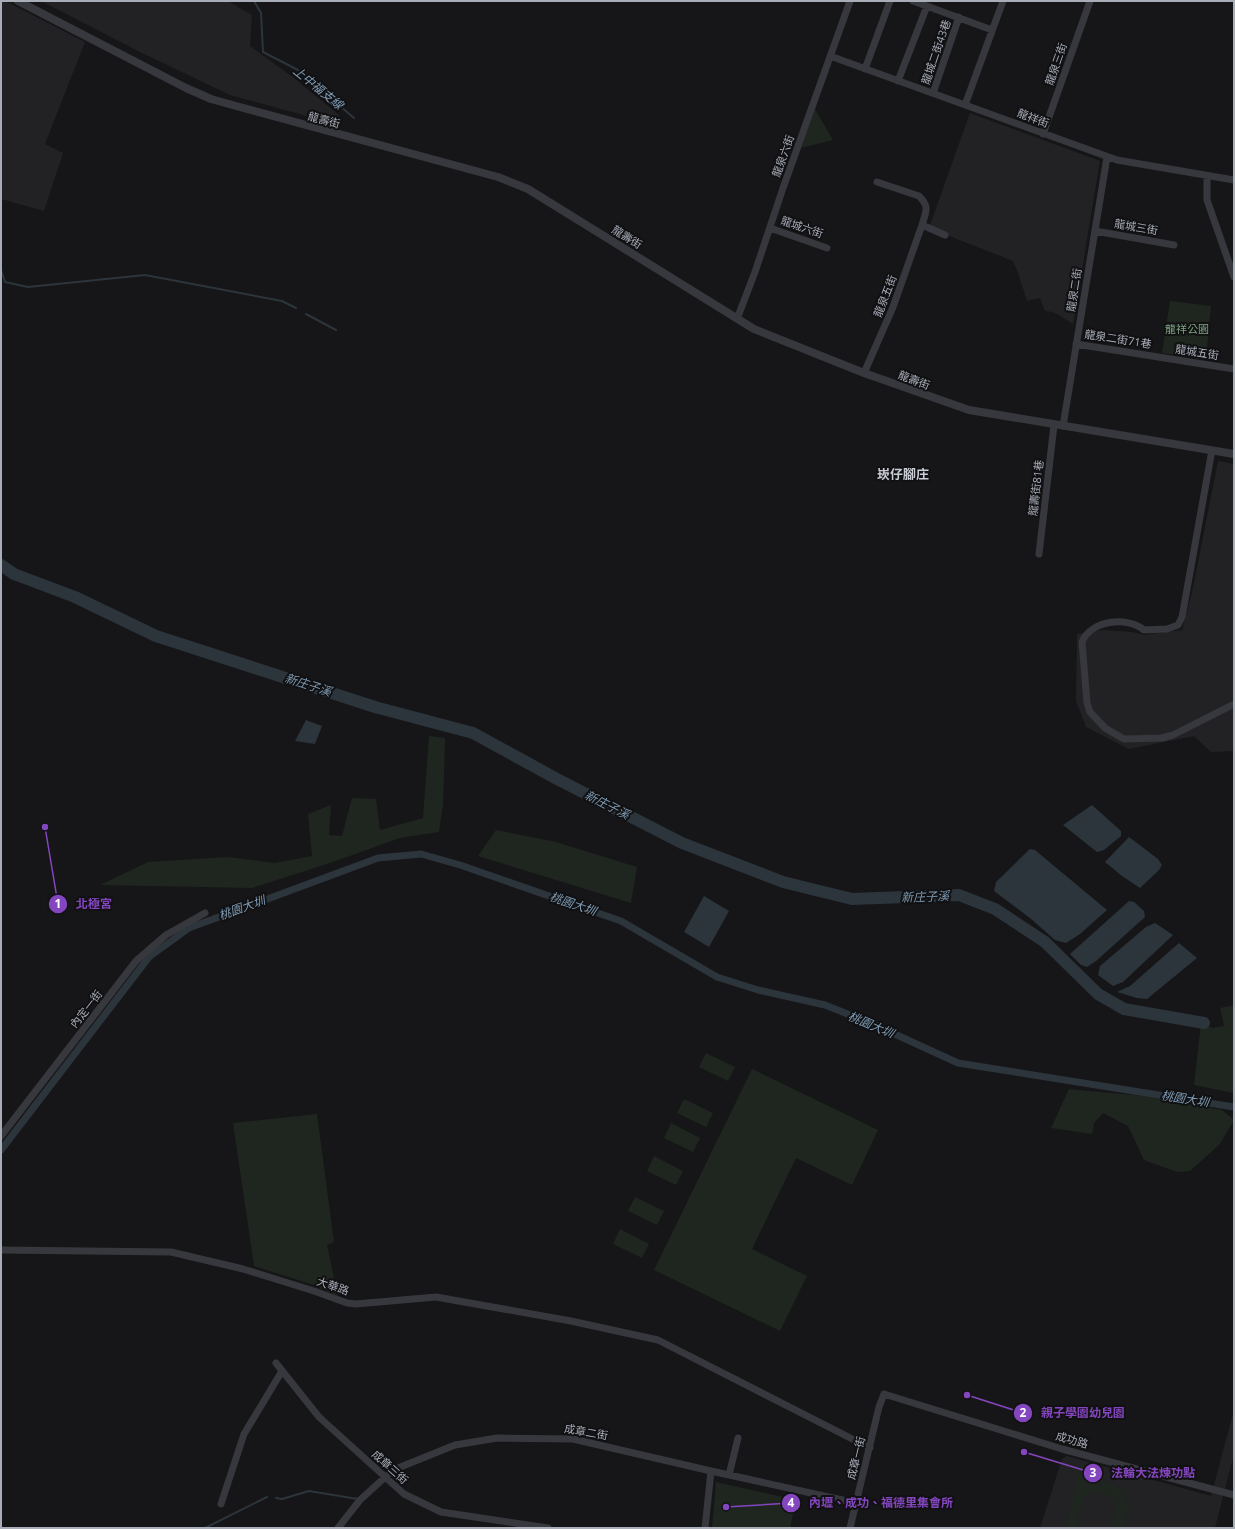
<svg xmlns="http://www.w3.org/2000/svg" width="1235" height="1529" font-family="'Open Sans','Noto Sans TC',sans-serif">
  <rect width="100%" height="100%" fill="#161618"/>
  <path fill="#222225" d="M1,1H5L85,42L45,144L63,153L44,211L1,199Z
    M41,1H228L252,15L250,46L294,78L339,115L336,124L230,95L142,53Z
    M970,113L1100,161L1073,324L1059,315L1052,312L1045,311L1040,298L1027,301L1018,273L1013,261L929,228Z
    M1218,461L1234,464V751L1211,752L1194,736L1129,749L1086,727L1076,701L1077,634L1103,630L1132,632L1145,635L1182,630L1193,588Z
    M1234,1410V1454L1215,1528H1040L1062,1459L1067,1456L1211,1496Z"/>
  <path fill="#1e261f" d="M815,109L833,140L801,148Z
    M1170,301L1211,306L1206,359L1162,353Z
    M429,736L445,738L443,805L439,832L400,838L330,863L252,888L100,885L148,862L228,857L275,863L312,856L308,814L331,805L329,835L342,836L352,798L376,799L380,830L423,818Z
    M496,830L556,842L637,867L631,903L478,856Z
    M1234,1005V1093L1194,1085L1201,1023L1212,1028L1224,1026L1220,1008Z
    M706,1053L735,1067L728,1081L699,1067Z
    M752,1069L878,1130L852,1185L796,1158L752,1249L807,1276L780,1331L654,1270Z
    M1069,1089L1143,1096L1222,1110L1234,1120L1220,1144L1190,1171L1177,1172L1144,1160L1128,1126L1103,1113L1094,1123L1092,1134L1051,1128Z
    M684,1099L713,1113L706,1127L677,1113Z
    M317,1114L334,1242L327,1245L338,1296L314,1285L254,1266L233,1123Z
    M671,1123L700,1138L693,1152L664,1138Z
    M654,1156L683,1171L676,1185L647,1171Z
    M635,1197L664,1211L657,1225L628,1211Z
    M620,1229L649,1244L642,1258L613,1244Z
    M1080,1466L1090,1469L1088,1484C1104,1477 1128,1486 1128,1506C1128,1513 1125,1521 1124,1528H1112C1114,1521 1117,1514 1116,1507C1113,1492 1095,1487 1085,1498C1079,1505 1078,1519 1076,1528H1066Z
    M716,1482L796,1500L790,1528H712Z"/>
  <path fill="#2c353c" d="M306,720L322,726L315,744L295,741Z
    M1092,805L1121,831V836L1104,850L1097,852L1063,825Z
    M1129,837L1158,859L1162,865L1159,870L1140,888L1122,876L1105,862Z
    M1030,849L1035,850L1107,910L1080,934L1066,943L1055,940L1030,918L994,891L996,882Z
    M704,896L729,911L709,947L684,932Z
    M1129,901L1134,902L1144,911L1145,917L1096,961L1087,967L1081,965L1070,954Z
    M1155,923L1173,935L1123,982L1113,986L1098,975L1100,966L1146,927Z
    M1179,943L1197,958L1147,999L1137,998L1117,992L1130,986Z"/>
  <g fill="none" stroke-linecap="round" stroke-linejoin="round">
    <path stroke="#2c353c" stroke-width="2" d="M254,1L261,13L263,52L298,70L354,118
      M1,270L5,282L28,287L145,275L282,301L296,308
      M306,314L336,330
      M276,1498L282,1499L309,1491L358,1499
      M205,1528L267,1497"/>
    <path stroke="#2c353c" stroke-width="7" d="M1,1150L149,957L189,928L378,858L421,854L460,865L621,921L717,977L758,990L825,1005L875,1025L958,1063L1234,1107"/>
    <path stroke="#2c353c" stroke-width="12" d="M1,565L14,574L75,597L156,636L375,707L473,733L557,779L682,843L783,882L852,899L959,895L995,909L1045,942L1098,994L1124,1009L1204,1023"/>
    <path stroke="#37383d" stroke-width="7" d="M913,1L992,30
      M830,56L1117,160L1234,180
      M865,69L890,1
      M898,81L927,6
      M933,93L959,17
      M965,105L1003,1
      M1043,134L1090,1
      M1207,176V200L1234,277
      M877,182L919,196C930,207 926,211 922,225
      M770,228L827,248
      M1095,231L1174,245
      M737,319L755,272L783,188L850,1
      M1076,344L1234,369
      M864,373L893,307L922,225L945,235
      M1063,426L1107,157
      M1212,450L1182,617L1178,625L1167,629L1144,630C1127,616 1091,620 1082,642L1087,703L1090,712L1105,728L1124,739L1162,738L1173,735L1234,704
      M1039,554L1054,425
      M1,1136L136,961L166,935L205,913
      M1,1250L171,1252L243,1269L314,1291L347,1303L356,1304L436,1297L571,1321L658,1340L870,1448
      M276,1363L319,1417L404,1494L441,1512L548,1528
      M729,1475L738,1438
      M221,1504L244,1434L282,1371
      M338,1528L360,1500L393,1470L455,1445L497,1438L573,1439L711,1471L856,1503
      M705,1528L711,1471
      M850,1528L879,1407L884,1394L1062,1449L1234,1495"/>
    <path stroke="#37383d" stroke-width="8" d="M18,1L186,88L211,99L236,106L498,177L528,189L754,329L864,373L969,410L1234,454"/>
  </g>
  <g text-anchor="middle" stroke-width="4" stroke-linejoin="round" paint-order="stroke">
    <g font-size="11" fill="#a8adb8" stroke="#111113">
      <text transform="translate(936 52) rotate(-71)" y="4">龍城二街43巷</text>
      <text transform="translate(1056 64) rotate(-71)" y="4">龍泉三街</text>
      <text transform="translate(1033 118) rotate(20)" y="4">龍祥街</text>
      <text transform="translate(324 120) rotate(15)" y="4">龍壽街</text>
      <text transform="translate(783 156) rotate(-70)" y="4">龍泉六街</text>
      <text transform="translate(802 227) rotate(19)" y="4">龍城六街</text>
      <text transform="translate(1136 227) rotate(10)" y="4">龍城三街</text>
      <text transform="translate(627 237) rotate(32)" y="4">龍壽街</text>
      <text transform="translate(1074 290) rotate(-81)" y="4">龍泉二街</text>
      <text transform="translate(885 296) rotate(-69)" y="4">龍泉五街</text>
      <text transform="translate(1118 339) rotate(9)" y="4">龍泉二街71巷</text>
      <text transform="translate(1197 352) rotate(9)" y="4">龍城五街</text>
      <text transform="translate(914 380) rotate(20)" y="4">龍壽街</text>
      <text transform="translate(1036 488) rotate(-83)" y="4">龍壽街81巷</text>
      <text transform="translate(86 1009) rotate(-52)" y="4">內定一街</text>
      <text transform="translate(333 1286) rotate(19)" y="4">大華路</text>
      <text transform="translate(586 1432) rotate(10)" y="4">成章二街</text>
      <text transform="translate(1072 1440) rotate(16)" y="4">成功路</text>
      <text transform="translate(856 1458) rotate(-76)" y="4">成章一街</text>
      <text transform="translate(390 1467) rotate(42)" y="4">成章三街</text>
    </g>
    <g font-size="11" fill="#7fa381" stroke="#111113">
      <text x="1187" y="333">龍祥公園</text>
    </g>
    <g font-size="12" font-style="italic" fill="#7f9bb3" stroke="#111113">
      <text transform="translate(318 88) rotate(39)" y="4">上中福支線</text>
      <text transform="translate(308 685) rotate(18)" y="4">新庄子溪</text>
      <text transform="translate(607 805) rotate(27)" y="4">新庄子溪</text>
      <text transform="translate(925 897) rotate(-2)" y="4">新庄子溪</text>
      <text transform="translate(573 904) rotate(19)" y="4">桃園大圳</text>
      <text transform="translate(242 908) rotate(-20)" y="4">桃園大圳</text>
      <text transform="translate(871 1025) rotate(23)" y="4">桃園大圳</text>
      <text transform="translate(1185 1099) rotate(9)" y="4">桃園大圳</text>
    </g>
    <g font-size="13" font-weight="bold" fill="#c9ccd4" stroke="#111113">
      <text x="903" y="479">崁仔腳庄</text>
    </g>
  </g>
  <path fill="none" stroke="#8446be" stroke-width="1.5" d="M45 827L58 904M967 1395L1023 1413M1024 1452L1093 1473M726 1507L791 1503"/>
  <g fill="#8446be" stroke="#111113" stroke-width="1.5">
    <circle cx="45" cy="827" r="4"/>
    <circle cx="967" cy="1395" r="4"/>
    <circle cx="1024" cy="1452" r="4"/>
    <circle cx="726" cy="1507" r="4"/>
    <circle cx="58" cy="904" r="10"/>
    <circle cx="1023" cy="1413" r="10"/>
    <circle cx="1093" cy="1473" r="10"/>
    <circle cx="791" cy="1503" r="10"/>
  </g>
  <g font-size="12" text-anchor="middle" font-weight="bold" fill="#fff">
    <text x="58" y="908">1</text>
    <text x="1023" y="1417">2</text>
    <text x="1093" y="1477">3</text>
    <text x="791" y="1507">4</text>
  </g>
  <g font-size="12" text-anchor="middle" font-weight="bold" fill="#8446be" stroke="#111113" stroke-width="4" stroke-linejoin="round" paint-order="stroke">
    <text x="94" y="908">北極宮</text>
    <text x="1083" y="1417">親子學園幼兒園</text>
    <text x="1153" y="1477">法輪大法煉功點</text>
    <text x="881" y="1507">內壢、成功、福德里集會所</text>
  </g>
  <rect width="1235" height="1529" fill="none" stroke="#a8adb8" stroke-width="4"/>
</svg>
